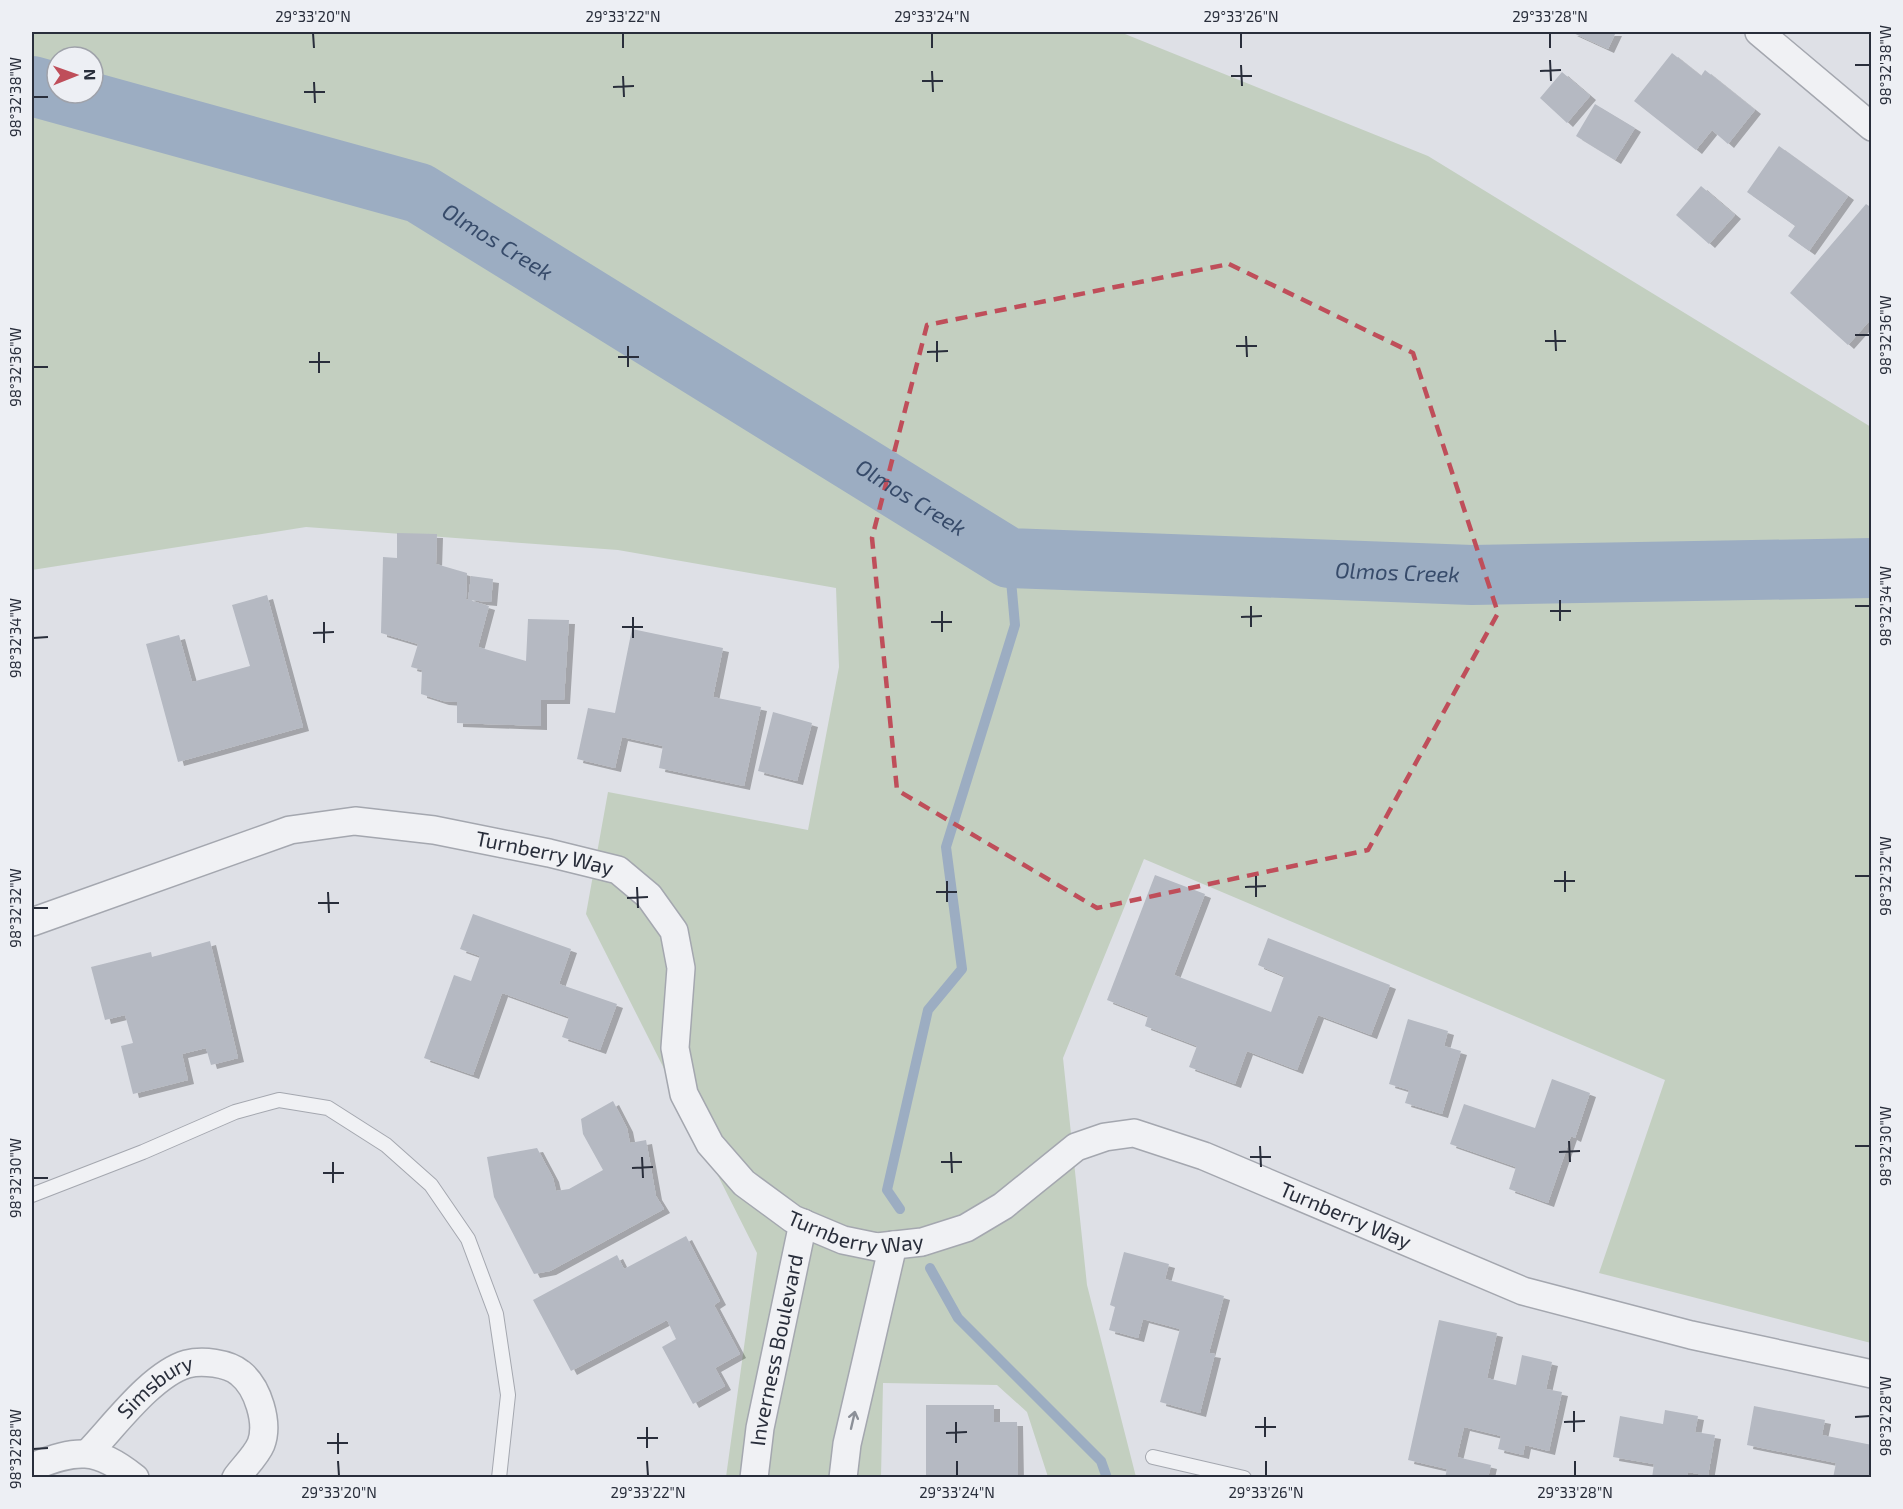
<svg xmlns="http://www.w3.org/2000/svg" width="1903" height="1509" font-family="'Exo 2',sans-serif">
  <defs>
    <filter id="shadow"><feDropShadow dx="6" dy="4" stdDeviation="0" flood-color="#0004"/></filter>
  </defs>
  <rect width="100%" height="100%" fill="#dee0e6"/>
  <path fill="#c3cfc0" fill-rule="evenodd" d="M32,32H1120L1428,156L1871,427V1343L1599,1273L1665,1080L1144,859L1063,1058L1087,1285L1136,1477H1048L1027,1412L997,1385L883,1383L881,1477H726L757,1253L586,914L608,792L808,830L839,667L836,588L618,550L306,527L32,570ZM57,57H93V93H57Z"/>
  <g fill="none" stroke-linecap="round" stroke-linejoin="round">
    <path stroke="#9cadc2" stroke-width="10" d="M900,1209L887,1190L928,1010L962,969L946,847L1015,625L1009,558
      M930,1268L958,1318L1101,1461L1107,1478"/>
    <path stroke="#9cadc2" stroke-width="60" id="s1" d="M32,86L419,193L1009,558L1472,575L1872,568"/>
  </g>
  <path fill="#b5b9c2" filter="url(#shadow)" d="M1571,32H1616L1608,49Z
    M1672,53L1701,76L1705,70L1755,110L1728,144L1712,130L1696,150L1634,101Z
    M1562,72L1590,96L1567,123L1540,98Z
    M1595,104L1635,128L1615,160L1576,136Z
    M1779,146L1848,196L1809,251L1788,236L1795,226L1747,192Z
    M1701,186L1735,215L1709,244L1676,215Z
    M1866,204L1872,208V318L1848,345L1790,293Z
    M397,533L437,534L436,564L467,573L466,599L489,606L478,647L526,661L528,619L569,620L564,700H541V726L457,723V702L443,701L421,694L422,670L411,667L418,644L381,633L383,557L397,558Z
    M471,576L493,579L491,602L468,600Z
    M267,595L303,727L178,762L146,644L179,635L192,682L250,666L232,605Z
    M632,629L723,648L713,697L761,707L744,786L659,768L663,746L622,737L615,768L577,759L588,708L615,713Z
    M773,712L812,723L797,781L758,771Z
    M1155,875L1205,894L1174,975L1271,1012L1284,976L1258,965L1268,938L1390,985L1371,1035L1318,1015L1297,1070L1247,1051L1235,1084L1189,1067L1197,1046L1145,1026L1148,1016L1107,1000Z
    M473,914L571,949L559,984L617,1004L600,1050L562,1037L569,1017L502,993L473,1075L424,1058L454,975L471,981L480,956L460,949Z
    M210,941L238,1058L211,1065L206,1048L182,1054L188,1080L133,1094L121,1046L133,1043L125,1015L105,1020L91,967L151,952L152,957Z
    M1408,1019L1448,1031L1444,1046L1461,1051L1442,1114L1405,1103L1409,1090L1389,1084Z
    M1552,1079L1590,1093L1575,1138L1571,1136L1548,1203L1509,1189L1516,1167L1450,1144L1464,1104L1535,1128Z
    M613,1101L627,1128L630,1143L646,1140L656,1196L664,1209L550,1271L534,1274L494,1197L487,1157L537,1148L553,1178L556,1191L569,1189L603,1170L583,1134L581,1119Z
    M686,1236L720,1301L714,1305L740,1354L715,1368L725,1386L693,1404L662,1347L676,1339L667,1320L571,1371L533,1300L617,1255L624,1269Z
    M1124,1252L1169,1264L1165,1279L1224,1296L1209,1353L1215,1354L1200,1413L1160,1402L1180,1329L1143,1319L1138,1338L1109,1330L1115,1307L1110,1305Z
    M1439,1320L1497,1333L1487,1378L1516,1385L1522,1355L1552,1362L1546,1389L1562,1392L1549,1451L1525,1445L1523,1455L1498,1449L1501,1436L1464,1427L1457,1457L1491,1465L1488,1478H1445L1447,1469L1408,1460Z
    M926,1405H994V1422H1017L1018,1478H926Z
    M1754,1406L1825,1420L1822,1435L1872,1445V1478H1833L1836,1463L1747,1445Z
    M1665,1410L1698,1416L1695,1432L1715,1435L1708,1476L1688,1472L1687,1478H1652L1654,1464L1613,1457L1620,1416L1663,1424Z"/>
  <g fill="none" stroke-linecap="round" stroke-linejoin="round">
    <defs>
      <path id="lane" d="M32,1195L143,1152L235,1112L279,1100L328,1108L386,1145L431,1185L468,1239L496,1314L508,1395L499,1478
        M1153,1457L1244,1478"/>
      <g id="street">
        <path d="M1759,32L1872,127"/>
        <path id="s2" d="M32,922L290,830L355,821L434,830L549,853L618,870L649,896L674,931L681,968L675,1048L684,1094L710,1144L744,1183L793,1219L843,1240L877,1247L922,1242L966,1228L1003,1206L1076,1147L1105,1137L1134,1133L1204,1156L1523,1291L1691,1335L1872,1374"/>
        <path id="s3" d="M89,1452C114,1426 152,1374 187,1364C202,1360 228,1363 240,1373C258,1387 269,1423 261,1444C256,1456 243,1468 236,1478"/>
        <path d="M32,1467C77,1449 96,1447 135,1478"/>
        <path id="s4" d="M754,1478L760,1428L803,1223"/>
        <path d="M843,1478L847,1444L893,1245"/>
      </g>
    </defs>
    <use href="#lane" stroke="#a4a7af" stroke-width="16"/>
    <use href="#street" stroke="#a4a7af" stroke-width="30"/>
    <use href="#lane" stroke="#f0f1f4" stroke-width="14"/>
    <use href="#street" stroke="#f0f1f4" stroke-width="27"/>
  </g>
  <defs><path id="oneway-shaft" d="M-6 0H5M1.5-3L5.5 0L1.5 3" fill="none" stroke-width="1.6" stroke-linecap="round" stroke-linejoin="round" transform="scale(1.5)"/></defs>
  <use stroke="#8c9098" href="#oneway-shaft" transform="translate(853 1420) rotate(-77)"/>
  <path fill="none" stroke="#bf4e5a" stroke-width="4.5" stroke-dasharray="12 8" stroke-linejoin="round" d="M1229,264L1413,353L1498,613L1368,850L1097,908L897,790L872,538L927,325Z"/>
  <path fill="none" stroke="#292e3b" stroke-width="2" d="M313,33L314,48M623,33V48M932,33V48M1241,33V48M1550,33V48M1550,60L1551,81M1241,65L1242,86M1855,65H1870M932,71L933,92M1540,71L1561,70M623,76L624,97M1231,76H1252M922,81H943M314,82L315,103M613,87L634,86M304,92H325M33,97H48M1555,330L1556,351M1855,335H1870M1246,336L1247,357M937,341V362M1545,341H1566M628,346V367M1236,346H1257M319,352V373M927,352L948,351M618,357H639M309,362H330M33,367H48M1560,600V621M1251,606V627M1855,606H1870M942,611V632M1550,611H1571M633,617V638M1241,617L1262,616M324,622V643M931,622H952M622,627H643M313,633L334,632M33,638L48,637M1565,871V892M1256,876V897M1855,876H1870M947,881V902M1554,881H1575M637,887L638,908M1245,887L1266,886M328,892L329,913M936,892H957M627,898L648,897M318,903H339M33,908H48M1569,1141L1570,1162M1260,1146L1261,1167M1855,1146H1870M951,1152L952,1173M1559,1152L1580,1151M642,1157L643,1178M1250,1157H1271M333,1162V1183M941,1162H962M632,1168L653,1167M323,1173H344M33,1178H48M1574,1411V1432M1265,1417V1437M1855,1417L1870,1416M956,1422V1443M1564,1422L1585,1421M647,1427V1448M1255,1427H1276M338,1433V1454M946,1433L967,1432M637,1438H658M327,1443H348M33,1449L48,1448M338,1461L339,1476M647,1461L648,1476M957,1461V1476M1266,1461V1476M1575,1461V1476"/>
  <g text-anchor="middle" stroke-width="6" stroke-linejoin="round" paint-order="stroke">
    <g font-size="21" fill="#292e3b" stroke="#edeff4">
      <text dy="7" stroke="none"><textPath href="#s2" startOffset="532">Turnberry Way</textPath></text>
      <text dy="7" stroke="none"><textPath href="#s2" startOffset="1629">Turnberry Way</textPath></text>
      <text dy="7" stroke="none"><textPath href="#s2" startOffset="1090">Turnberry Way</textPath></text>
      <text dy="7" stroke="none"><textPath href="#s4" startOffset="130">Inverness Boulevard</textPath></text>
      <text dy="7" stroke="none"><textPath href="#s3" startOffset="94">Simsbury</textPath></text>
    </g>
    <g font-size="22" font-style="italic" fill="#374b6a" stroke="#edeff4">
      <text dy="8" stroke="none"><textPath href="#s1" startOffset="494">Olmos Creek</textPath></text>
      <text dy="8" stroke="none"><textPath href="#s1" startOffset="980">Olmos Creek</textPath></text>
      <text dy="8" stroke="none"><textPath href="#s1" startOffset="1484">Olmos Creek</textPath></text>
    </g>
  </g>
  <rect width="1903" height="1509" fill="none" stroke="#edeff4" stroke-width="66"/>
  <g transform="translate(75 75) rotate(89)"><circle r="28" fill="#edeff4" stroke="#9fa2aa" stroke-width="1.5"/>
  <path d="M0-4.5L10 22L0 15L-10 22Z" fill="#bf4e5a"/>
  <text y="-9" font-size="16" font-weight="bold" text-anchor="middle" fill="#292e3b">N</text>
  </g>
  <rect x="33" y="33" width="1837" height="1443" fill="none" stroke="#292e3b" stroke-width="2"/>
  <g font-size="15" text-anchor="middle" fill="#292e3b">
    <text x="313" y="22">29°33'20"N</text>
    <text x="623" y="22">29°33'22"N</text>
    <text x="932" y="22">29°33'24"N</text>
    <text x="1241" y="22">29°33'26"N</text>
    <text x="1550" y="22">29°33'28"N</text>
    <text transform="translate(1886 65) rotate(-90)" y="5">98°32'38"W</text>
    <text transform="translate(16 97) rotate(-90)" y="5">98°32'38"W</text>
    <text transform="translate(1886 335) rotate(-90)" y="5">98°32'36"W</text>
    <text transform="translate(16 367) rotate(-90)" y="5">98°32'36"W</text>
    <text transform="translate(1886 606) rotate(-90)" y="5">98°32'34"W</text>
    <text transform="translate(16 638) rotate(-90)" y="5">98°32'34"W</text>
    <text transform="translate(1886 876) rotate(-90)" y="5">98°32'32"W</text>
    <text transform="translate(16 908) rotate(-90)" y="5">98°32'32"W</text>
    <text transform="translate(1886 1146) rotate(-90)" y="5">98°32'30"W</text>
    <text transform="translate(16 1178) rotate(-90)" y="5">98°32'30"W</text>
    <text transform="translate(1886 1416) rotate(-90)" y="5">98°32'28"W</text>
    <text transform="translate(16 1449) rotate(-90)" y="5">98°32'28"W</text>
    <text x="339" y="1498">29°33'20"N</text>
    <text x="648" y="1498">29°33'22"N</text>
    <text x="957" y="1498">29°33'24"N</text>
    <text x="1266" y="1498">29°33'26"N</text>
    <text x="1575" y="1498">29°33'28"N</text>
  </g>
</svg>
